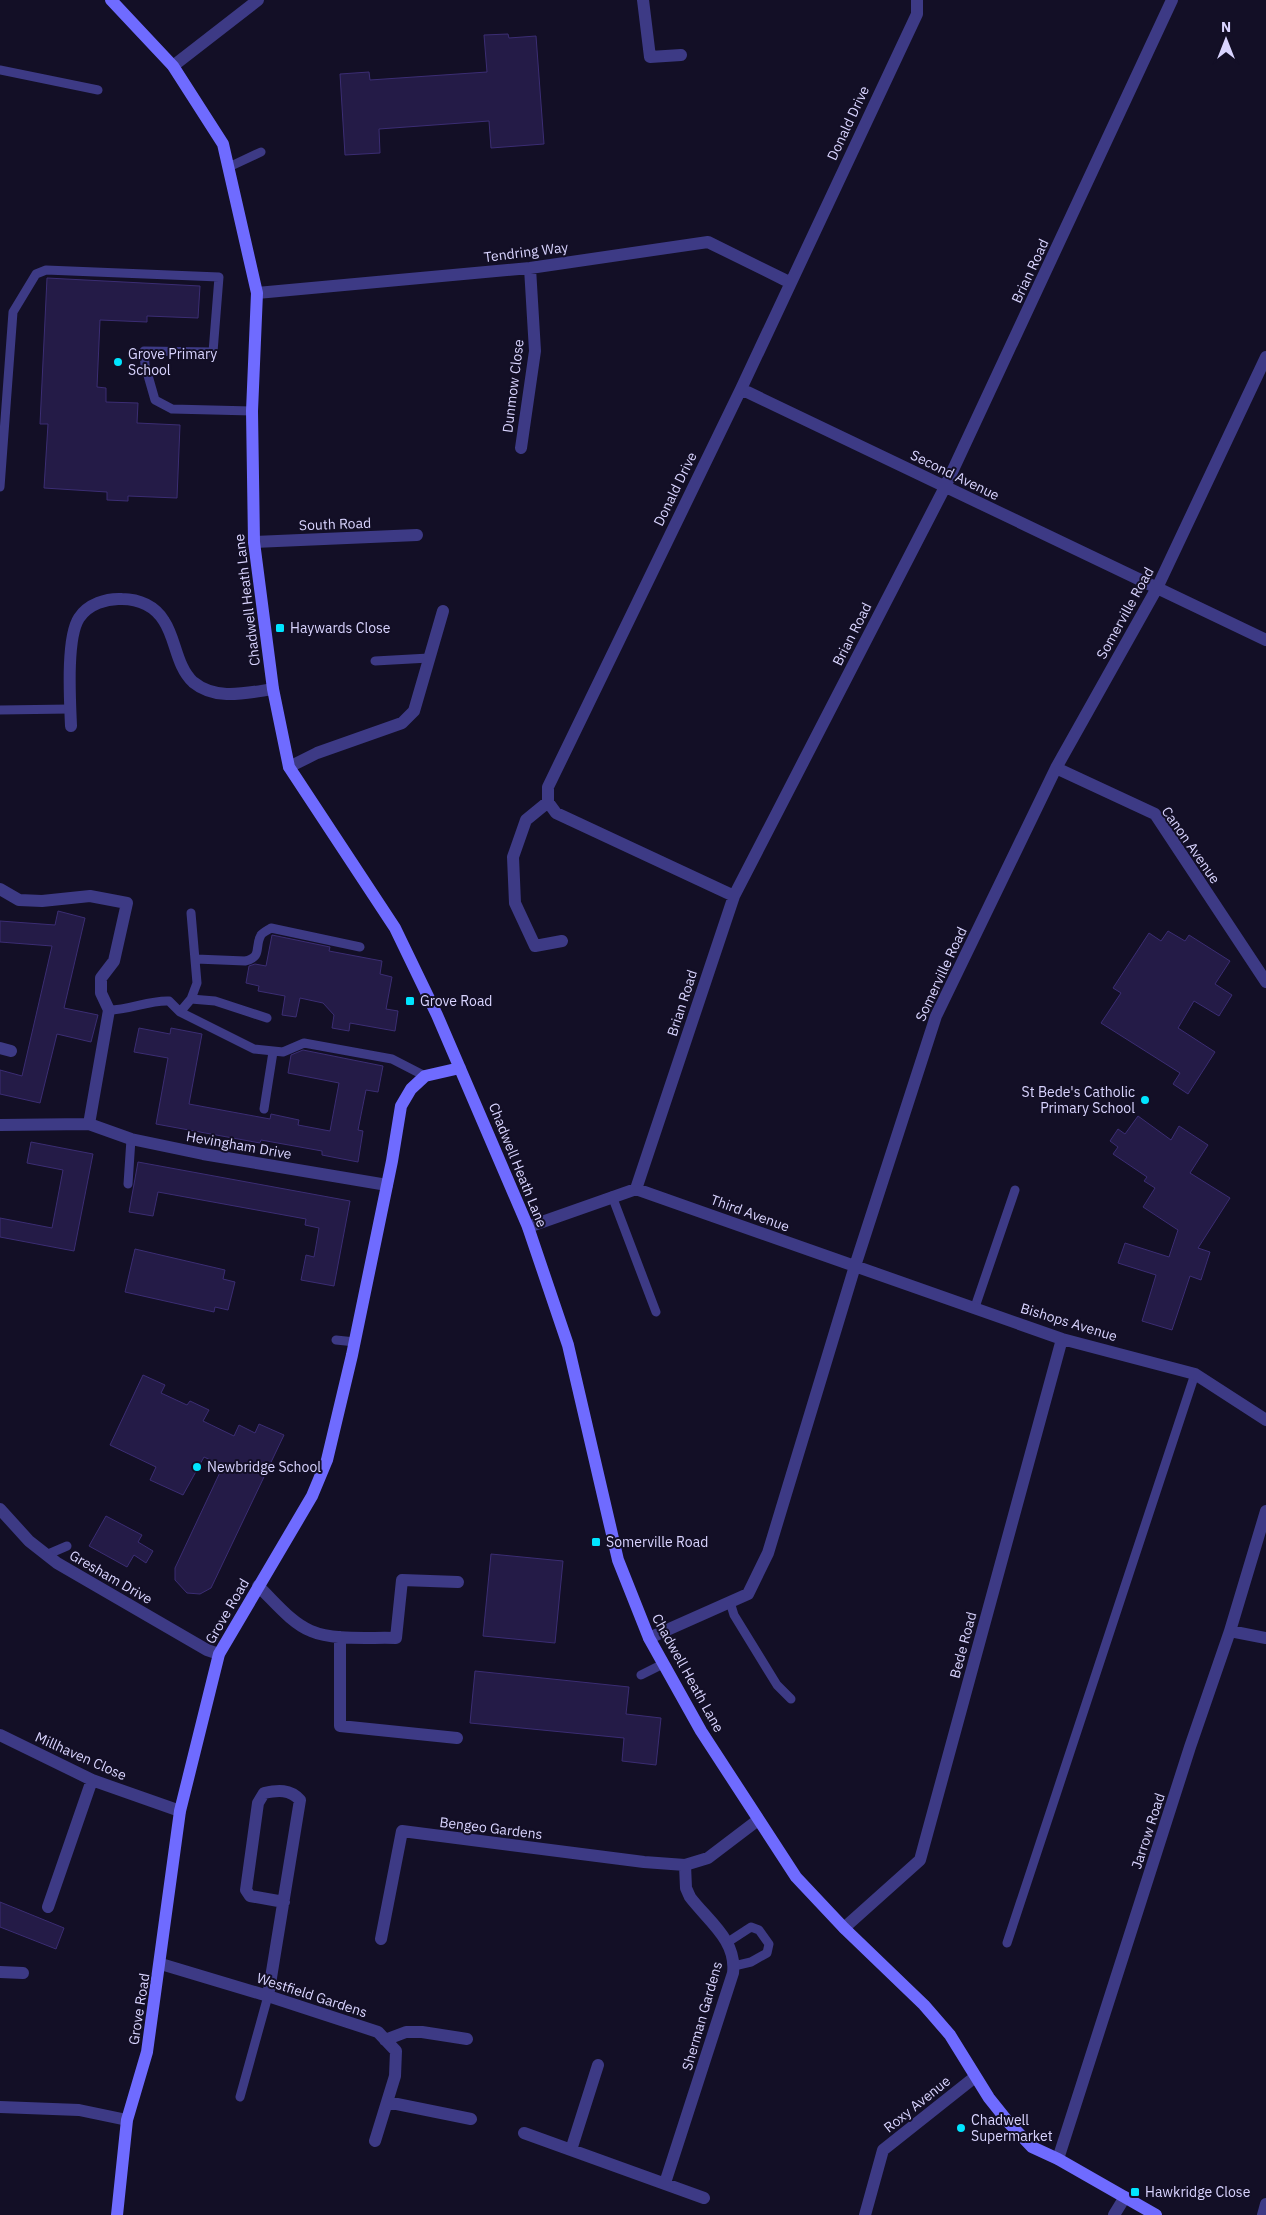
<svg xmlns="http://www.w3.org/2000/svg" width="1266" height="2215" font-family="'IBM Plex Sans',sans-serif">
  <rect width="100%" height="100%" fill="#130f26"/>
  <path fill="#241b47" stroke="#3b2d73" d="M508,34L509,38L536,36L544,144L491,148L489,121L379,129L380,153L345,155L340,74L369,72L370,80L487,72L484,35Z
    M47,278L200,286L198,318L147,316V322L100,320L97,387L106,388V402L138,403L137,423L180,425L177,498L128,496V501L107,500V492L44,488L48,424H40Z
    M58,911L85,918L64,1008L98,1015L91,1042L57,1034L40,1103L0,1094V1070L22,1076L52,946L0,942V921L55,925Z
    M1168,931L1185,941L1189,935L1230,961L1215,984L1232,995L1219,1016L1194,1001L1178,1028L1215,1052L1188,1094L1173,1084L1180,1073L1101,1023L1121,993L1113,988L1149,933L1161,941Z
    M272,935L330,947L329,951L382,961L380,974L392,977L386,1009L398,1011L395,1031L350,1023L349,1031L332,1028L334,1015L323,1003L300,998L296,1017L282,1015L285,996L258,991L259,986L246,983L249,966L255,964L266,966Z
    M139,1028L170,1034L171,1028L202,1034L189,1104L270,1119L271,1114L299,1120L298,1125L330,1131L339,1083L288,1073L291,1055L303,1050L383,1066L378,1092L366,1090L358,1130L363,1131L358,1162L322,1155V1151L261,1140L260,1143L156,1124L168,1058L134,1052Z
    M1138,1116L1171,1140L1179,1126L1208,1145L1190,1173L1230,1198L1198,1248L1210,1252L1201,1280L1190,1276L1172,1330L1142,1321L1156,1275L1118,1263L1125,1243L1169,1257L1178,1230L1143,1207L1155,1188L1144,1181L1147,1177L1113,1154L1118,1147L1110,1141L1118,1129L1125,1134Z
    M31,1142L93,1154L74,1251L0,1237V1218L52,1228L63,1170L27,1163Z
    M138,1162L350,1201L334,1286L301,1280L306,1255L314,1257L319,1228L305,1225L306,1219L158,1192L153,1216L129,1212Z
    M135,1249L225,1270L223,1279L235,1282L228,1310L215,1307L214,1312L125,1292Z
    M143,1375L165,1385L161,1393L187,1405L190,1401L209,1410L203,1421L234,1436L239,1425L255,1433L259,1424L284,1435L211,1588L200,1594L187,1593L175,1580V1568L223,1466L204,1457L183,1495L150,1480L156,1467L110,1445Z
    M106,1516L142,1535L138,1542L153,1551L146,1563L134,1555L127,1567L89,1546Z
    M491,1554L563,1561L555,1643L483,1636Z
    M475,1671L629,1687L626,1714L661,1718L656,1765L622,1761L624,1738L470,1723Z
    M0,1902L64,1928L56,1949L0,1927Z"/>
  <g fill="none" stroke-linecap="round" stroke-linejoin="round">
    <path stroke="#3d3a85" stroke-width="9" d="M0,70L98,90
      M229,167L261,152
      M0,487L13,312L36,274L46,270L219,277L213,352L144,351L145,365L155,400L172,409L252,411
      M375,661L429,658
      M0,710L70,709
      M196,959L245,961C263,957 254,947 261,935C262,933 268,930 271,928L360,947
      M191,999L215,1001L267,1018
      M109,1010C130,1010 149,1000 169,1001L180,1012L191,999L197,983L191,913
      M180,1012L254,1049L283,1052L304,1043L392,1059L425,1076
      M264,1109L273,1052
      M128,1184L131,1139
      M612,1196L656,1312
      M975,1307L1015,1190
      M336,1340L355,1342
      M46,1555L67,1546
      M730,1602L734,1615L777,1685L791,1699
      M641,1675L663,1664
      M728,1942L751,1927L759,1930L769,1944L767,1953L751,1962L734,1966
      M1007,1943L1195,1374
      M240,2097L268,1996"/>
    <path stroke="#3d3a85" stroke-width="12" d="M643,0L650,57L681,55
      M173,66L258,0
      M257,293L530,268L708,242L789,282
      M741,389L1266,640
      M521,448L535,351L530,268
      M254,542L417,535
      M71,726C70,701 66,638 79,618C88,604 107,598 122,599C139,599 155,606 164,621C176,639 176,666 193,682C216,701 246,693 273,689
      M289,767L317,753L402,723L414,711L443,611
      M1056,768L1155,814L1266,982
      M548,802L526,820L513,857L515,903L535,946L562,941
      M0,889L19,900L42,901L90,896L127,903L114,961L101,978V993L109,1010L89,1124
      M734,896L556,813L548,802V787L741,389L917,14V0
      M0,1048L11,1051
      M0,1125L89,1124L131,1139L203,1154L387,1185
      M636,1189L1062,1339L1195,1374L1266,1420
      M528,1227L636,1189L734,896L945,487L1172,0
      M0,1509L29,1541L57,1563L207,1650L219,1654
      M258,1586C274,1601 291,1623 311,1631C334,1641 371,1637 396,1638L402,1580L458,1582
      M1230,1631L1266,1638
      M340,1637V1726L457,1738
      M649,1638L748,1594L768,1553L855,1266L936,1016L1056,768L1157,588L1266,357
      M0,1735L92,1780L180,1811
      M48,1907L92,1780
      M844,1928L920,1860L1062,1339
      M381,1939L402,1831L644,1862L685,1865
      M161,1964L268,1996L378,2032L396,2051L395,2076L375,2141
      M0,1972L23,1973
      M268,1996L300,1800C290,1789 278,1790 264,1793L258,1803L246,1890L250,1896L284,1902
      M385,2040L406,2032H422L467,2039
      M387,2102L471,2119
      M0,2107L79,2110L127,2120
      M524,2133L704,2198
      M571,2150L598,2065
      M1058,2159L1190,1747L1230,1631L1266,1511
      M665,2183L733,1973C737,1940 708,1921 690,1897L686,1888L685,1865L708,1858L758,1820
      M865,2215L883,2150L975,2077
      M1114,2215L1125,2197
      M1263,2215L1266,2204"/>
    <path stroke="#6f6bff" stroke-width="12" d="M111,0L173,66L223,144L257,293L252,411L254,542L273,689L289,767L395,928L437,1015L528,1227L568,1345L618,1560L649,1638L701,1731L796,1877L844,1928L924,2005L950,2035L989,2098L1009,2123L1032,2147L1058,2159L1156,2215
      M117,2215L127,2120L147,2052L180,1811L219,1654L312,1496L327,1460L352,1355L392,1161L401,1106L411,1089L425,1076L460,1068"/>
  </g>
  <g fill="#00e5ff" stroke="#130f26" stroke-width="2">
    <circle cx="118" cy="362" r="5"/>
    <rect x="275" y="623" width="10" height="10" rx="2.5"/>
    <rect x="405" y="996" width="10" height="10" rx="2.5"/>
    <circle cx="1145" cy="1100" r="5"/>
    <circle cx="197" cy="1467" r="5"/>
    <rect x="591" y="1537" width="10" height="10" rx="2.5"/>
    <circle cx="961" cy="2128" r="5"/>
    <rect x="1130" y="2187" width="10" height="10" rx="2.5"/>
  </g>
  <g text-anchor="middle" stroke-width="4" stroke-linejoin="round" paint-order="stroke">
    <g font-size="14" fill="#d9d4ff" stroke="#130f26">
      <text transform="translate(848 123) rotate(-65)" y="5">Donald Drive</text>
      <text transform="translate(526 252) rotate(-7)" y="5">Tendring Way</text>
      <text transform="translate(1030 271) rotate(-65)" y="5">Brian Road</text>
      <text transform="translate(513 386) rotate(-83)" y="5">Dunmow Close</text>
      <text transform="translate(955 475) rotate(26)" y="5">Second Avenue</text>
      <text transform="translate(675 489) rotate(-64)" y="5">Donald Drive</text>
      <text transform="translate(335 524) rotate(-2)" y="5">South Road</text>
      <text transform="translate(247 600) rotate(-97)" y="5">Chadwell Heath Lane</text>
      <text transform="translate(1125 613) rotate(-61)" y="5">Somerville Road</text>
      <text transform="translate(852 634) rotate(-63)" y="5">Brian Road</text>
      <text transform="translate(1191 845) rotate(55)" y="5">Canon Avenue</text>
      <text transform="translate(941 974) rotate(-65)" y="5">Somerville Road</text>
      <text transform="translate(682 1003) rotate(-72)" y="5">Brian Road</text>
      <text transform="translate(239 1145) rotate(10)" y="5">Hevingham Drive</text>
      <text transform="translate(518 1165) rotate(68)" y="5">Chadwell Heath Lane</text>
      <text transform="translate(750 1213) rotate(20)" y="5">Third Avenue</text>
      <text transform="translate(1069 1322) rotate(17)" y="5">Bishops Avenue</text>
      <text transform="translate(111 1577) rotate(30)" y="5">Gresham Drive</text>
      <text transform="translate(227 1611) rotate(-60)" y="5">Grove Road</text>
      <text transform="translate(963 1645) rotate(-75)" y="5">Bede Road</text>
      <text transform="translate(688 1673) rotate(61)" y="5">Chadwell Heath Lane</text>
      <text transform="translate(81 1756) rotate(24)" y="5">Millhaven Close</text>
      <text transform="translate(491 1828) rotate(7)" y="5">Bengeo Gardens</text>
      <text transform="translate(1148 1831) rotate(-72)" y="5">Jarrow Road</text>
      <text transform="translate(312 1995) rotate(18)" y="5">Westfield Gardens</text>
      <text transform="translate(139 2009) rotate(-81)" y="5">Grove Road</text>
      <text transform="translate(702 2016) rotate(-74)" y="5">Sherman Gardens</text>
      <text transform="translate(917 2104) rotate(-39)" y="5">Roxy Avenue</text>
    </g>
    <g font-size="14" fill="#d9d4ff" stroke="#130f26" text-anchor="start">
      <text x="128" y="359">Grove Primary<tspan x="128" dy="16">School</tspan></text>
      <text x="290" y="633">Haywards Close</text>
      <text x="420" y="1006">Grove Road</text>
      <text x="1135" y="1097" text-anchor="end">St Bede's Catholic<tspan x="1135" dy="16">Primary School</tspan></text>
      <text x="207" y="1472">Newbridge School</text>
      <text x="606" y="1547">Somerville Road</text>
      <text x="971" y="2125">Chadwell<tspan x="971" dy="16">Supermarket</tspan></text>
      <text x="1145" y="2197">Hawkridge Close</text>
    </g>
  </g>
  <g transform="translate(1226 40)" stroke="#130f26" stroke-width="4" paint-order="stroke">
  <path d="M0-4L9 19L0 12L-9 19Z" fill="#d9d4ff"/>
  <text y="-8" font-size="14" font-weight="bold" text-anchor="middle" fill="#d9d4ff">N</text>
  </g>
</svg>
